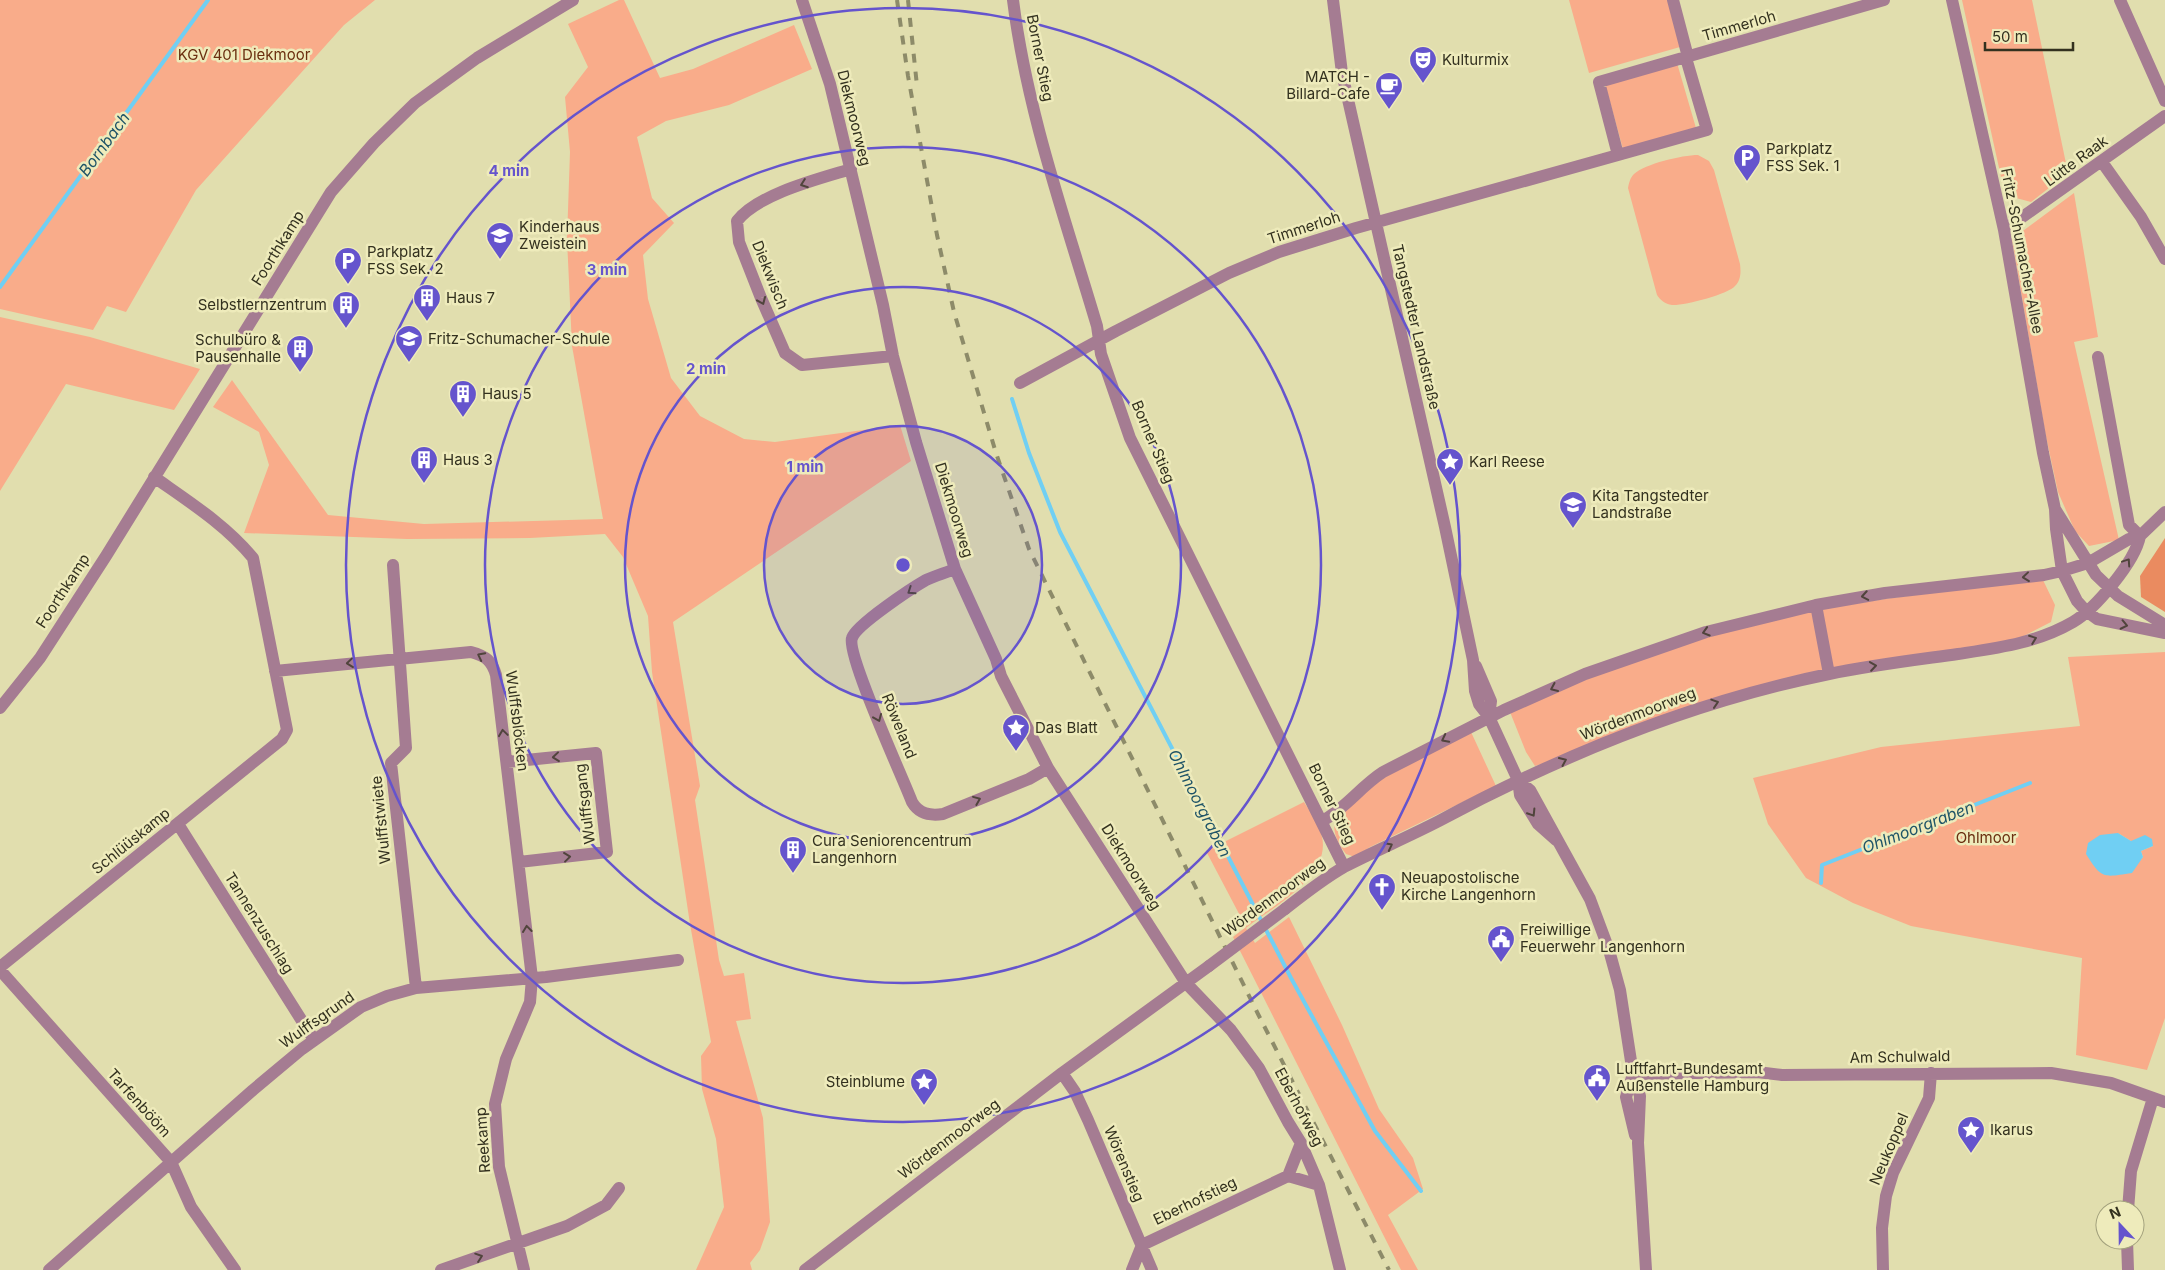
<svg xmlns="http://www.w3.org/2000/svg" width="2165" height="1270" font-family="Inter,sans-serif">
  <rect width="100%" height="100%" fill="#e1deae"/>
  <path fill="#f9ac8a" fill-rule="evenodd" d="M0,0H375L344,25L196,190L126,312L107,306L93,330L0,309Z
    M619,0H624L660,78L693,69L794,25L812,69L729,105L666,121L637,137L652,198L674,223L643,255L648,299L671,378L700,416L744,439L775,442L900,425L911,461L673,622L700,786L695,800L719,960L724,976L744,973L751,1019L736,1021L763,1118L770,1222L760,1250L750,1263L752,1270H696L724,1207L716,1139L702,1089L701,1056L711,1042L690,924L652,672L648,616L623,557L605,534L530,538L407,539L244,533L269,465L259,432L213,407L232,380L328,515L424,524L603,519L572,346L567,239L570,152L565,97L588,67L568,24Z
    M1569,0H1668L1680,47L1589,73Z
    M1962,0H2032L2068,173L2031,202L2005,195Z
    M1677,63L1696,128L1623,149L1605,84Z
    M1698,155L1709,161L1714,170L1740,264C1741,272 1741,280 1735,286C1729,294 1683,306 1672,305C1665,304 1660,300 1657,295L1628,188C1629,183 1630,178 1634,174C1645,164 1682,155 1698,155Z
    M2074,193L2098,337L2074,342L2119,540L2089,546L2075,531L2058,492L2045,432L2012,239Z
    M0,317L90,337L200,369L174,410L66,384L0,491Z
    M2043,580L2055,605L2051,622L2014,641L1841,666L1535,766L1526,752L1510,712C1604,669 1702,633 1804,613C1883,597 1963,589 2043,580Z
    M2165,652V1018L2147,1070L2076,1055L2082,958L1911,926L1853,903L1806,878L1768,824L1753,778L1881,747L2080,726L2068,657ZM2118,833L2131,841L2153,846L2141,851L2143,857L2138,863Z
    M1471,732L1496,786L1370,847L1355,857L1346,854C1338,844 1330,829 1337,816L1375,782Z
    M1304,802C1311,813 1319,824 1322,837C1331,876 1273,907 1246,928L1255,943L1289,917L1342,1025L1379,1109L1413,1158L1423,1189L1388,1215L1418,1270H1401L1233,937L1246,927L1206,851Z"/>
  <path fill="#ea8b60" d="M2165,538V612L2141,597L2140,576Z"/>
  <path fill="#70cff3" d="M2118,833L2131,841L2145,835L2152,839L2153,846L2141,851L2143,857L2132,873C2104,877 2102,880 2086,854L2088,843L2100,835Z"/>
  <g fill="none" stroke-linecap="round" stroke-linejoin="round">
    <path stroke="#70cff3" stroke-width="4" d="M0,287L208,0
      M1012,399L1029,453L1060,532L1291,978L1375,1131L1421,1191
      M1821,883L1822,865L2030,783"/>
    <path stroke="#a57c92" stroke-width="12" d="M802,0L830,84L883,305L893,356L916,442L955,569L996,659L1001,676L1048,768L1186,983L1231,1030L1259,1068L1288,1122L1301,1143L1319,1185L1340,1270
      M1013,0C1027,112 1065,218 1097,326L1101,354L1130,438L1344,867
      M1333,0L1342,73L1445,527L1473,660L1475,691L1479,704L1489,717L1518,780L1520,795L1538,824L1556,840
      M1673,0L1688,57
      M1952,0L2004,230L2043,453L2055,509L2056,529L2062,571L2077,601L2086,611L2097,619L2165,633
      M2120,0L2165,101
      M1618,155L1707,130L1686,58
      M2102,162L2141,217L2165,259
      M851,169C818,179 758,194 737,221L739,242L761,298L785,353L802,365L893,356
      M2004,230L2165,116
      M2098,357L2129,525L2140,536
      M1020,383L1116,331L1229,273L1279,252L1356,228L1618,155L1599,82L1884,0
      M2055,509L2096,575L2118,596L2165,625
      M393,565L406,748L391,763L416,988
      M955,569C945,573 935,576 926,580C912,588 856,625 852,638C846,654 903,778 912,802C919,814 930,816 943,814L1029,779L1048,768
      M1816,605L1829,674
      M1476,666L1491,701L1489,717
      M275,671L471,652C486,656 492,661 496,675L532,978L530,1002L506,1059L495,1104L499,1167L524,1270
      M0,708L40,658L106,556L331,192L374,143L415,103L477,58L573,0
      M507,762L596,753L607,852L519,862
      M1518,780L1530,790L1590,899L1609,950L1620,990L1633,1074L1640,1096L1638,1143L1646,1270
      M1322,821C1345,809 1361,786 1383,772L1504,710L1585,674L1706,632L1816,605L1885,593L2044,575L2062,571L2088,563L2129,539L2140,536L2165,512
      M178,824L314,1040
      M1285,909C1304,894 1323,879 1344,867C1375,851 1408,837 1439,821C1562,755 1692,702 1829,674C1872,665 1915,660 1958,654C1997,648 2037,643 2073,622C2095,609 2135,562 2140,536
      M0,967L282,739L287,730L253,558C226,525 188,501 154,477
      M0,970L171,1162L191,1207L235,1270
      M1062,1073L1075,1092L1088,1120L1152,1270
      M1633,1074L1757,1072L1782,1075L2051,1073L2111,1083L2165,1102
      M1633,1074L1626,1097L1635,1135
      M1288,1176L1301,1143
      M2128,1210L2131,1171L2153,1098
      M2127,1240L2128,1270
      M49,1270L253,1090L302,1049L361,1007L387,996L416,988L546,977L678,960
      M441,1270L567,1226L606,1205L619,1188
      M805,1270L1062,1073L1209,966
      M1132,1270L1142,1245L1288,1176L1319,1185
      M1883,1270L1882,1228L1886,1196L1893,1173L1929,1098L1931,1073"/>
    <path stroke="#8d8b69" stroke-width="4" stroke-dasharray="9 9" stroke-linecap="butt" d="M897,0L908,76L937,235L954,312L996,453L1029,549L1258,1014L1389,1270
      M908,0L917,86"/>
    <path stroke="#a57c92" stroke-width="12" d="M1209,966L1285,909"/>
  </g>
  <defs><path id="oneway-chevron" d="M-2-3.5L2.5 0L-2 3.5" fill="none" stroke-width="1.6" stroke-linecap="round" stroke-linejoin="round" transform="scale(1.25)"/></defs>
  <g stroke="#50443c">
    <use href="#oneway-chevron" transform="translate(804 184) rotate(160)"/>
    <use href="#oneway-chevron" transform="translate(762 301) rotate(67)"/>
    <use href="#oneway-chevron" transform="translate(2127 562) rotate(-56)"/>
    <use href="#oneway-chevron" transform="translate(2026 577) rotate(174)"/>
    <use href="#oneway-chevron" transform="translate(911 591) rotate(146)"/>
    <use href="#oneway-chevron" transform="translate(1865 596) rotate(170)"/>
    <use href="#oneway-chevron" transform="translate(2124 625) rotate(12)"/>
    <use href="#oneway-chevron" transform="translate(1706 632) rotate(163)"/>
    <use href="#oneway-chevron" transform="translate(2033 639) rotate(-21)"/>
    <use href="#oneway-chevron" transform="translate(481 656) rotate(-153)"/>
    <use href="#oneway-chevron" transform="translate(350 663) rotate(174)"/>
    <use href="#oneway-chevron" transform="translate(1873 666) rotate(-8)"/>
    <use href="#oneway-chevron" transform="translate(1554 688) rotate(156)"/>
    <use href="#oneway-chevron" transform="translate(1715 703) rotate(-18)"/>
    <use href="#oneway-chevron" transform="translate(878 718) rotate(67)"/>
    <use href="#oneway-chevron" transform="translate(503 733) rotate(-98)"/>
    <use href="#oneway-chevron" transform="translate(1445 739) rotate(153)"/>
    <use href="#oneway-chevron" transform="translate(556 757) rotate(174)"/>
    <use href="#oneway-chevron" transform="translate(1563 761) rotate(-24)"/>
    <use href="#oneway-chevron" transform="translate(977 800) rotate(-22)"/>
    <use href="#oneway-chevron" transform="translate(1532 813) rotate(58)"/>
    <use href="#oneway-chevron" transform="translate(1389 846) rotate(-27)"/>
    <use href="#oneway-chevron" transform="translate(567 857) rotate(-7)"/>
    <use href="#oneway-chevron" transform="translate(527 929) rotate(-97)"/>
    <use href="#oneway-chevron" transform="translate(479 1257) rotate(-19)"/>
  </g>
  <circle cx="903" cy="565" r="139" fill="#6554cd" fill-opacity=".12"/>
  <g fill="none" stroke="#6554cd" stroke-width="2.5">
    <circle cx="903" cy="565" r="139"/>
    <circle cx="903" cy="565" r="278"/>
    <circle cx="903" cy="565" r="418"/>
    <circle cx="903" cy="565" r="557"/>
  </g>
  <defs>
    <symbol id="theatre-pin" viewBox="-11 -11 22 30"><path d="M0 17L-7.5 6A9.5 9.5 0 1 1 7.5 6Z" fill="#6554cd" stroke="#eeebbb"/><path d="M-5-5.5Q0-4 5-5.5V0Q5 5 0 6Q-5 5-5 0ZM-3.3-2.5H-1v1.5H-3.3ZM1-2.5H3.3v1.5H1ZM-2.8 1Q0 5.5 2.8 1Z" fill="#fff"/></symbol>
    <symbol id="cafe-pin" viewBox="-11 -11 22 30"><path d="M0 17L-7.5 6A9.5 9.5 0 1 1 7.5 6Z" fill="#6554cd" stroke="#eeebbb"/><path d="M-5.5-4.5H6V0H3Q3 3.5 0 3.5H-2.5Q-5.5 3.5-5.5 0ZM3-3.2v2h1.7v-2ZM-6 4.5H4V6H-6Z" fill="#fff"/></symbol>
    <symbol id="parking-pin" viewBox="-11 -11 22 30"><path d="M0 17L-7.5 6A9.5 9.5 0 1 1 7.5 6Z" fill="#6554cd" stroke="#eeebbb"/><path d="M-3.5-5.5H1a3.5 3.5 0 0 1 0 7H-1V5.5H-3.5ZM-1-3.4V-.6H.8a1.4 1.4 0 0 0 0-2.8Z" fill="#fff"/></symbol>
    <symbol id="school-pin" viewBox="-11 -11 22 30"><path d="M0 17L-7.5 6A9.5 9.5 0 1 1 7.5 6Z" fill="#6554cd" stroke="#eeebbb"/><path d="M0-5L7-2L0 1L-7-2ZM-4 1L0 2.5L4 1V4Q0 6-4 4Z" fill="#fff"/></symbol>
    <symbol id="building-pin" viewBox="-11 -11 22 30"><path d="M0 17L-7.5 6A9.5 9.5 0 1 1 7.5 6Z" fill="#6554cd" stroke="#eeebbb"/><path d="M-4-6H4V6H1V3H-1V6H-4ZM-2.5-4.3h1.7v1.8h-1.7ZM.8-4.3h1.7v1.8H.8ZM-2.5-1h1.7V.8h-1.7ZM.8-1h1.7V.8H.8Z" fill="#fff"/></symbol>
    <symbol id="sight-pin" viewBox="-11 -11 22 30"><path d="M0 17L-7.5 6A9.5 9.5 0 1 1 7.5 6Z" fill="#6554cd" stroke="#eeebbb"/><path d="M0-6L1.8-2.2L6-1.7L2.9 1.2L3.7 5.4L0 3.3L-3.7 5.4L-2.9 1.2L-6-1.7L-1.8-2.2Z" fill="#fff"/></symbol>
    <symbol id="church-pin" viewBox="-11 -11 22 30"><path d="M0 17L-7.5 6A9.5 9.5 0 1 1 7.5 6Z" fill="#6554cd" stroke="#eeebbb"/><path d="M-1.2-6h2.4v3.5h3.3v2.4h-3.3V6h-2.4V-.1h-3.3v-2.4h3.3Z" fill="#fff"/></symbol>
    <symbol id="civic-pin" viewBox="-11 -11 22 30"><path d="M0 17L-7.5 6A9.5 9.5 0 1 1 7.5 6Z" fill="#6554cd" stroke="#eeebbb"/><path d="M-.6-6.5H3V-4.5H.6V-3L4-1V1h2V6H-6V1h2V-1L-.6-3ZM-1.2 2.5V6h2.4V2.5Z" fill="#fff"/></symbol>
  </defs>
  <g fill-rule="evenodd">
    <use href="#theatre-pin" x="1407" y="44" width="32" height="43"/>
    <use href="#cafe-pin" x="1373" y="70" width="32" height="43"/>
    <use href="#parking-pin" x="1731" y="142" width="32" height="43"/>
    <use href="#school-pin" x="484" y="220" width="32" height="43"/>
    <use href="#parking-pin" x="332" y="245" width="32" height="43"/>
    <use href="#building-pin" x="411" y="282" width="32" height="43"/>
    <use href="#building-pin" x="330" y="289" width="32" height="43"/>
    <use href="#school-pin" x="393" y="323" width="32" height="43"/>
    <use href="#building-pin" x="284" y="333" width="32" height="43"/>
    <use href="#building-pin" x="447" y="378" width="32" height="43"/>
    <use href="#building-pin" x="408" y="444" width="32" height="43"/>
    <use href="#sight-pin" x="1434" y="446" width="32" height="43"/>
    <use href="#school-pin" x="1557" y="489" width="32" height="43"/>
    <use href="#sight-pin" x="1000" y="712" width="32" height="43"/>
    <use href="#building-pin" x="777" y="834" width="32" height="43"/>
    <use href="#church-pin" x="1366" y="871" width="32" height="43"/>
    <use href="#civic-pin" x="1485" y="923" width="32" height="43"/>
    <use href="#civic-pin" x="1581" y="1062" width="32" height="43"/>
    <use href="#sight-pin" x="908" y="1066" width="32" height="43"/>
    <use href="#sight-pin" x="1955" y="1114" width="32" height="43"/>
  </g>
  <g text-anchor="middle" stroke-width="5" stroke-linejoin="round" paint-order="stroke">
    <g font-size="15" fill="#33311f" stroke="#eeebbb">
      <text transform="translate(1739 26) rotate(-16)" y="5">Timmerloh</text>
      <text transform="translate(1040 58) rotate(79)" y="5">Borner Stieg</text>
      <text transform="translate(854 118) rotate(76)" y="5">Diekmoorweg</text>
      <text transform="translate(2076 161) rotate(-36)" y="5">Lütte Raak</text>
      <text transform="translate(1304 228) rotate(-18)" y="5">Timmerloh</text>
      <text transform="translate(278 248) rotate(-58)" y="5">Foorthkamp</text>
      <text transform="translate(2022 251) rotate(79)" y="5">Fritz-Schumacher-Allee</text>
      <text transform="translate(770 275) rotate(68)" y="5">Diekwisch</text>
      <text transform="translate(1416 327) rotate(77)" y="5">Tangstedter Landstraße</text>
      <text transform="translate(1153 442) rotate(67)" y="5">Borner Stieg</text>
      <text transform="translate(954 510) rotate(73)" y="5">Diekmoorweg</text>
      <text transform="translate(63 591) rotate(-57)" y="5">Foorthkamp</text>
      <text transform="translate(1638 714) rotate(-21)" y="5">Wördenmoorweg</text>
      <text transform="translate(517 721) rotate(83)" y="5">Wulffsblöcken</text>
      <text transform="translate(899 726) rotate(68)" y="5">Röweland</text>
      <text transform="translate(585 804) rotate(-97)" y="5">Wulffsgang</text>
      <text transform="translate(1332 804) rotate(64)" y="5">Borner Stieg</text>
      <text transform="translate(381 820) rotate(-96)" y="5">Wulffstwiete</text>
      <text transform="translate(131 841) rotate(-39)" y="5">Schlüüskamp</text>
      <text transform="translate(1131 867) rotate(58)" y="5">Diekmoorweg</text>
      <text transform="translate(1274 897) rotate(-36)" y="5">Wördenmoorweg</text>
      <text transform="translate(259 923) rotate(58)" y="5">Tannenzuschlag</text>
      <text transform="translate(317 1020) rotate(-35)" y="5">Wulffsgrund</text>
      <text transform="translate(1900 1057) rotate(-1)" y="5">Am Schulwald</text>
      <text transform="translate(139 1103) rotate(48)" y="5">Tarfenbööm</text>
      <text transform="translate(1299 1107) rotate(62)" y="5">Eberhofweg</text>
      <text transform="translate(949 1139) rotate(-37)" y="5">Wördenmoorweg</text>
      <text transform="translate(483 1140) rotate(-94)" y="5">Reekamp</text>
      <text transform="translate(1889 1149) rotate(-67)" y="5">Neukoppel</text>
      <text transform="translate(1124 1164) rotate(67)" y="5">Wörenstieg</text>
      <text transform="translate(1195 1201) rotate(-26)" y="5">Eberhofstieg</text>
    </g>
    <g font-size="15" fill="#6b2f10" stroke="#eeebbb">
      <text x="244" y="60">KGV 401 Diekmoor</text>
      <text x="1986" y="843">Ohlmoor</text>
    </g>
    <g font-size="15" fill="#33311f" stroke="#eeebbb" text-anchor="start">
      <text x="1442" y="65">Kulturmix</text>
      <text x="1370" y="82" text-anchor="end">MATCH -<tspan x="1370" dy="17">Billard-Cafe</tspan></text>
      <text x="1766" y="154">Parkplatz<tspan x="1766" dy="17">FSS Sek. 1</tspan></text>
      <text x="519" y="232">Kinderhaus<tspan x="519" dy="17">Zweistein</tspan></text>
      <text x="367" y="257">Parkplatz<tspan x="367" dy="17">FSS Sek. 2</tspan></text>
      <text x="446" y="303">Haus 7</text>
      <text x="327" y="310" text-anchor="end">Selbstlernzentrum</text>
      <text x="428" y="344">Fritz-Schumacher-Schule</text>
      <text x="281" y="345" text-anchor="end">Schulbüro &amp;<tspan x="281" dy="17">Pausenhalle</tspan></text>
      <text x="482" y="399">Haus 5</text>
      <text x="443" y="465">Haus 3</text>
      <text x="1469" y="467">Karl Reese</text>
      <text x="1592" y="501">Kita Tangstedter<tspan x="1592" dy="17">Landstraße</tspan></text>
      <text x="1035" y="733">Das Blatt</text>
      <text x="812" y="846">Cura Seniorencentrum<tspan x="812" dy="17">Langenhorn</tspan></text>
      <text x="1401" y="883">Neuapostolische<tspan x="1401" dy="17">Kirche Langenhorn</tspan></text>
      <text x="1520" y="935">Freiwillige<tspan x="1520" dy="17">Feuerwehr Langenhorn</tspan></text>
      <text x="1616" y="1074">Luftfahrt-Bundesamt<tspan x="1616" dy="17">Außenstelle Hamburg</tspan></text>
      <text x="905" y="1087" text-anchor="end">Steinblume</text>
      <text x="1990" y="1135">Ikarus</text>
    </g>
    <g font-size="16" font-style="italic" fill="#1f5467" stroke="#eeebbb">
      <text transform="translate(104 144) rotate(-54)" y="6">Bornbach</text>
      <text transform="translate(1200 803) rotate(63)" y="6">Ohlmoorgraben</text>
      <text transform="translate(1918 827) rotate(-21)" y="6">Ohlmoorgraben</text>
    </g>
  </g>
  <circle cx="903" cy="565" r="8" fill="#6554cd" stroke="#eeebbb" stroke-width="2.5"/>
  <g font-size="15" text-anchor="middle" font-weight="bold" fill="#6554cd" stroke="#eeebbb" stroke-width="5" stroke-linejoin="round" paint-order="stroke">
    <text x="509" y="176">4 min</text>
    <text x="607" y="275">3 min</text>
    <text x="706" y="374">2 min</text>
    <text x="805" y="472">1 min</text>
  </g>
  <g transform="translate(2120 1225) rotate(338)"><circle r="24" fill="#eeebbb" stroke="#a3a17d"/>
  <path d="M0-4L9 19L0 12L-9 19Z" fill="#6554cd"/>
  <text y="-8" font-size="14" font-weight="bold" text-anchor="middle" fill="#33311f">N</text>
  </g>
  <path d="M1985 42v8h88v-8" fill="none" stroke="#33311f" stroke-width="2.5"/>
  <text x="1992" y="42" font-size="15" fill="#33311f" stroke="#eeebbb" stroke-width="4" paint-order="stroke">50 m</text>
</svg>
